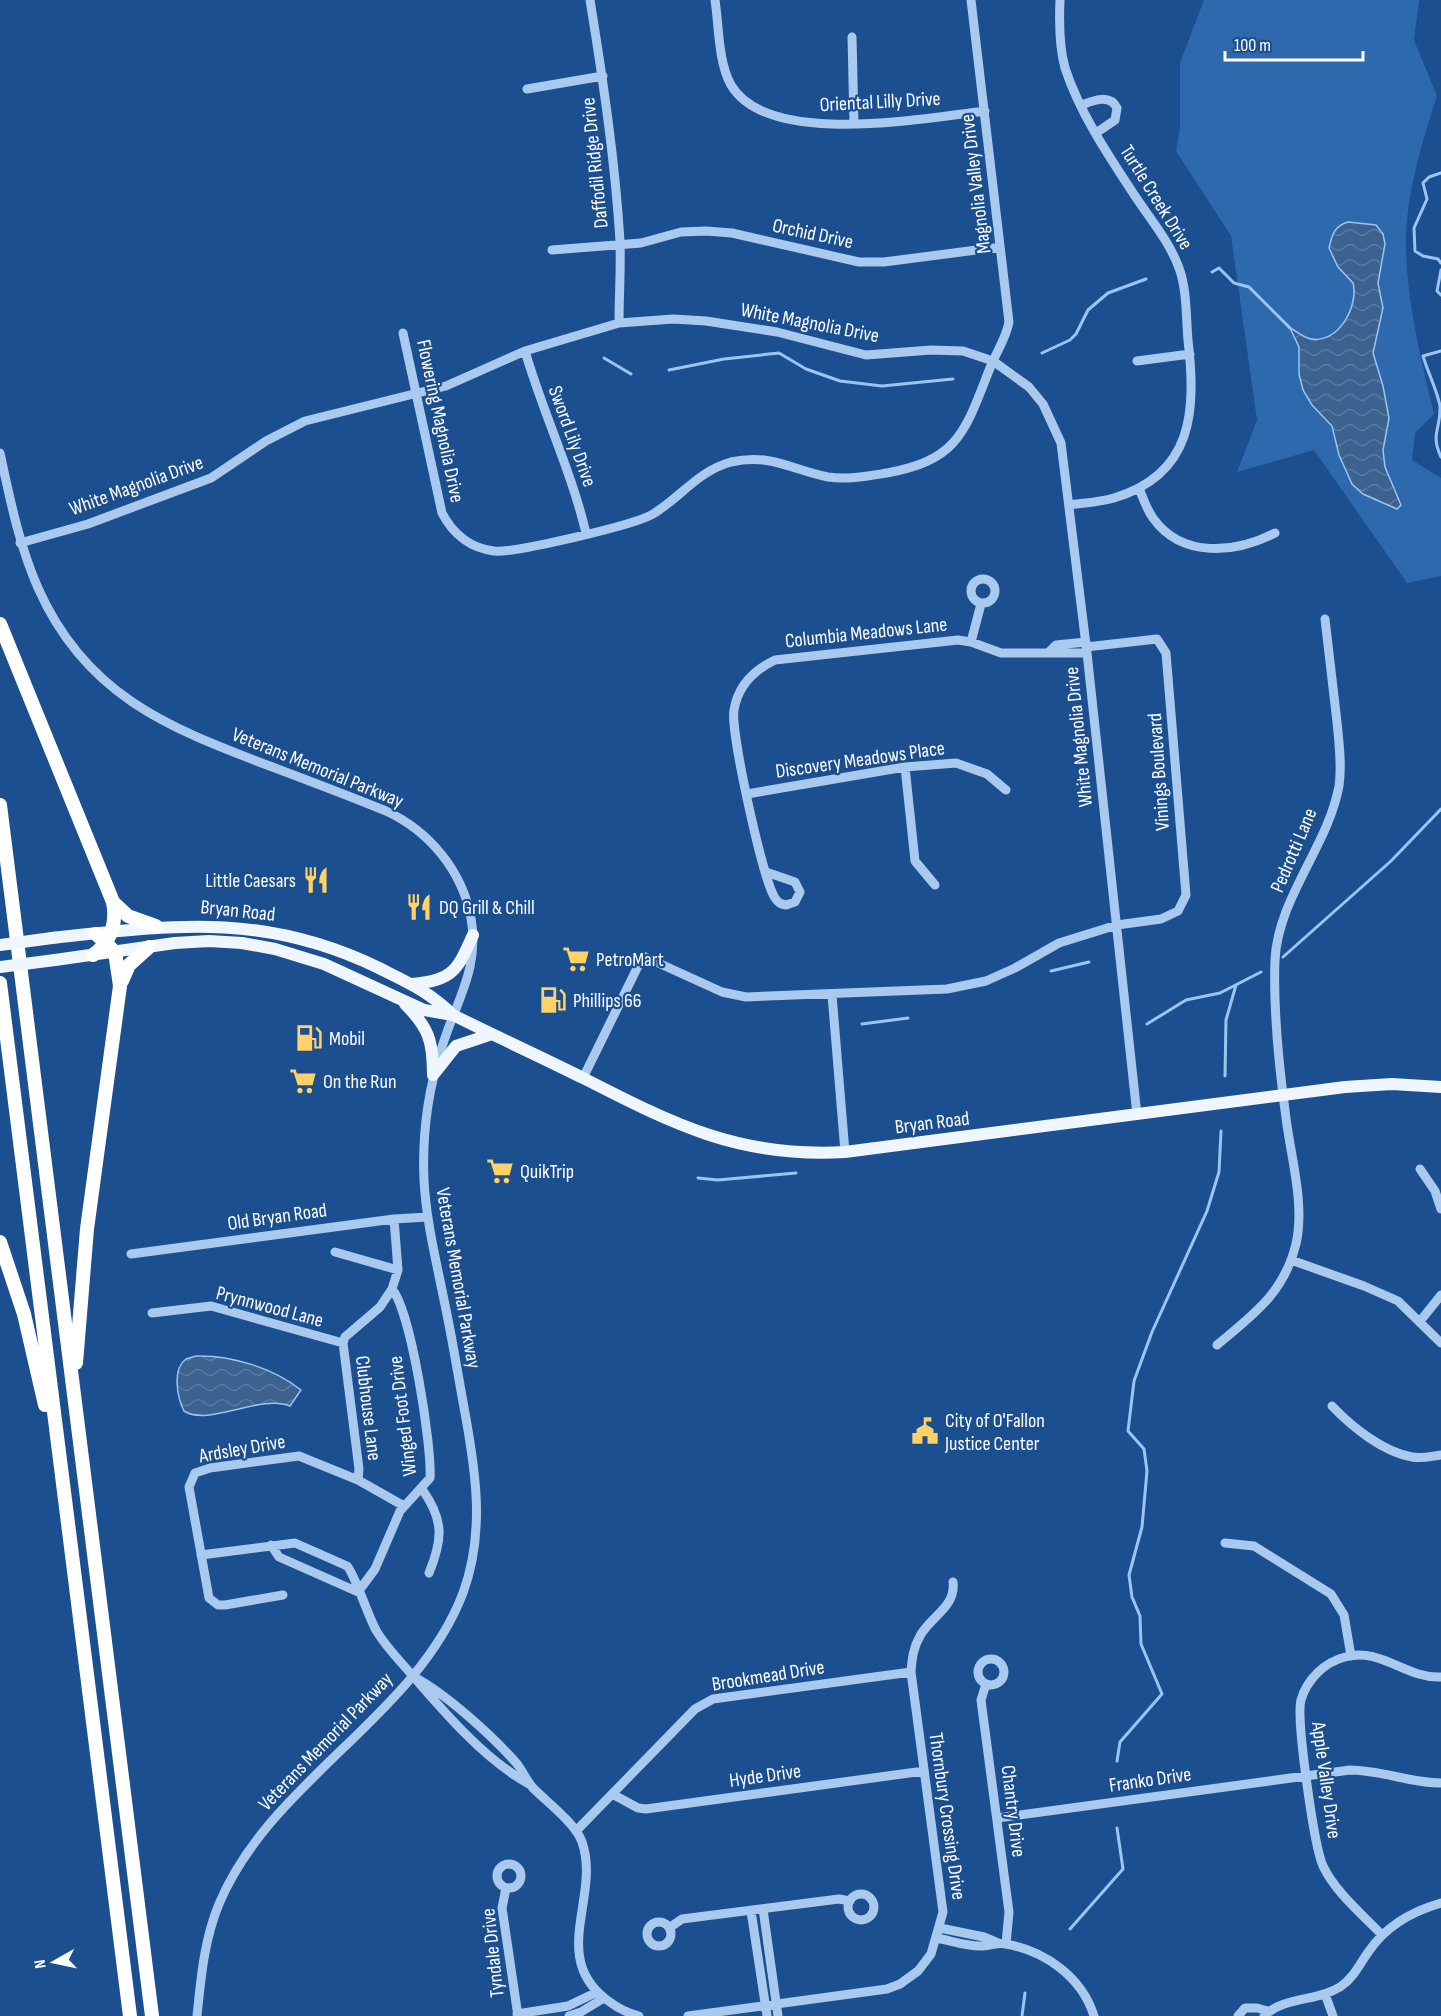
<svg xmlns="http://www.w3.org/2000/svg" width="1441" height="2016" font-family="'Sofia Sans Condensed',sans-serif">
  <defs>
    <pattern id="water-waves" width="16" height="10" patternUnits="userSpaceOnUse" patternTransform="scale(1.5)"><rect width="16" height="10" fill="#3c6290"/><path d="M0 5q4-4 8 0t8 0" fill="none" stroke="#597aa1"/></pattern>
  </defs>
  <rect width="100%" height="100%" fill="#1b4f8f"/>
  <path fill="#2e69ad" d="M1204,0H1419L1414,40L1437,96C1422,142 1405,198 1406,247C1407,304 1421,359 1434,414L1415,433L1412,460L1441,478V576L1407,583L1314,450L1237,472L1257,420L1231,236L1176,151L1180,128V63Z"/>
  <path fill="url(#water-waves)" stroke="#9cc4f0" stroke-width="1.5" d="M1348,222L1376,225L1383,234L1385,244L1378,283L1383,308L1373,353L1383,386L1389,418L1383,450L1385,467L1401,505L1397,509L1363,494L1352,484L1339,455L1332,426L1312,405L1303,390L1299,374V347L1290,328C1297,331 1303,338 1311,339C1339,344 1359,305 1353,283L1338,267L1329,248C1332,235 1334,226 1348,222Z
    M196,1356C231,1355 273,1368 301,1390L290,1406C259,1394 209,1427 184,1411C177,1397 172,1369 186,1359Z"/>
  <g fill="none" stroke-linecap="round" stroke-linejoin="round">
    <path stroke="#9cc4f0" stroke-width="3" d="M1441,173L1429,177L1423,183L1427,199L1414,228L1415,251L1423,256L1438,259L1441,263
      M1441,270L1437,291L1441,295
      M1212,272L1219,268L1234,283L1249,287L1290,328
      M1441,351L1423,356C1428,373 1437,390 1440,406C1441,429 1430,434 1441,457
      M1042,353L1070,340L1076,334L1088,310L1108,293L1146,279
      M604,358L631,374
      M669,370L724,359L779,353L806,369L840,381L882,386L953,379
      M1283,957L1391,861L1441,809
      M1051,971L1089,962
      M862,1024L908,1018
      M1147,1024L1186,1000L1220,993L1261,972
      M1225,1076L1226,1020L1236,985
      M698,1178L718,1180L796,1173
      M1117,1761L1120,1742L1162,1694L1141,1644L1140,1616L1132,1597L1129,1575L1142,1527L1147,1471L1144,1449L1128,1431L1134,1381L1152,1332L1207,1211L1219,1172L1221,1131
      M1070,1929L1123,1869L1117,1828
      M1022,2016L1025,1993"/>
    <path stroke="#a9c9ee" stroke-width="9" d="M590,0C603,80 615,160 620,241C621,268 619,296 619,323
      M715,0C719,26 718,62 731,85C768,148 924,118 985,111
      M1060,0C1059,22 1059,46 1065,68C1080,114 1110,158 1137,199C1152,221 1170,243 1179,268C1187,289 1186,318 1188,340C1196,410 1194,474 1114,498C1100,502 1084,503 1069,505
      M852,37L854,124
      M527,89L603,76
      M1082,105C1094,100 1110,94 1117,108L1115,120L1096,133
      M552,250L641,243L681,232L706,231L732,233L859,262H884L1000,247
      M403,333L442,513C453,534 470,548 494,551C515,553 635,525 653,514C681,497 698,471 731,462C771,453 792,470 828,477C847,480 868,476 887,473C959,460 965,431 990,368C996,352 1006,339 1009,322L971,0
      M525,351C543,413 571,470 586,533
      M1137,361L1190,354
      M0,453C10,499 19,545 38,588C85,694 166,727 267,765C307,780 347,795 386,811C429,831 462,870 471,918C480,969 456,1001 442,1047C428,1090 422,1135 424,1180C426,1220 436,1260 444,1300C452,1337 458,1375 465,1413C476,1473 485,1533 463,1593C416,1717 270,1781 219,1904C204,1940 201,1978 197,2016
      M1139,488C1143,498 1147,510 1153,518C1182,559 1236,553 1275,533
      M20,543L88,524L211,478L266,441L305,421L446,386L525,351L619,323L673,319L706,321L777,332L866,355L931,350L963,351L993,361L1029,387L1043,404L1061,443L1087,653L1137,1115
      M971 591a12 12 0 1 1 24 0a12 12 0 1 1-24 0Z
      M971,642L981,604
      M1048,653L1056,645L1086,642
      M905,767L915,861L935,885
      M747,794L905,767L956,763L987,774L1006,790
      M766,872L795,882L800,892L795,902L786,905C781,904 778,903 775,898C763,881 730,730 734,710C738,686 754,670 775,660L958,640L971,642L1001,653H1087
      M832,995L845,1152
      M583,1078L643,956L722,992L746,997L947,989L986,981L1015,968L1059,943L1117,925L1161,919L1178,911L1186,895L1166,653L1157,639L1086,647
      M1420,1169L1435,1191L1441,1209
      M335,1252L398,1270
      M131,1254L394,1219L428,1217
      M1291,1260L1364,1286L1398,1301L1441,1343
      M152,1313L211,1306L343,1343
      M1421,1320L1441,1295
      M1217,1345C1254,1314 1284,1293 1296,1244C1305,1204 1291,1158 1286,1118C1279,1067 1273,1011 1275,960C1278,898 1328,846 1339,786C1342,766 1339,742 1337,722C1333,688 1329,653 1325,619
      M1332,1406C1352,1427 1383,1452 1412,1457C1422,1459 1432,1456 1441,1455
      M358,1480L359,1469L343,1343L345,1337L380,1307L392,1289
      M422,1489C444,1520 443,1539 429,1573
      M1225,1543L1254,1546L1331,1594L1344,1615L1351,1656
      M271,1545L279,1557L358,1592
      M201,1555L295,1543L347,1566C354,1572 369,1619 377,1632C387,1648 400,1661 412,1675C444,1712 485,1760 529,1784
      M358,1592L375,1569L400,1511L430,1478C432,1446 411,1311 392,1289L398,1270L394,1219
      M283,1595L225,1605H218L209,1598L189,1487L195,1473L210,1468L299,1456L358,1480L404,1506
      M978 1672a13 13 0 1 1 26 0a13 13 0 1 1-26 0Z
      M414,1677C445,1693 494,1737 518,1765C523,1772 527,1781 533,1788C547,1802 576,1824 582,1842C601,1896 549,1957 607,2000C616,2007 627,2013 639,2016
      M986,1684L981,1700L1009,1912L1006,1944
      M614,1795L638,1808L646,1809L924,1771
      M997,1818L1350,1770C1381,1770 1410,1783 1441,1783
      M576,1831L695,1709L713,1699L911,1672
      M497 1876a12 12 0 1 1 24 0a12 12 0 1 1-24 0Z
      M506,1888L502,1908L518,2016
      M848 1907a13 13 0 1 1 26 0a13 13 0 1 1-26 0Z
      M763,1909L778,2016
      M751,1911L767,2016
      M647 1934a12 12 0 1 1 24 0a12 12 0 1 1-24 0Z
      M669,1928L682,1919L839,1899L850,1901
      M940,1928L984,1937L998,1943
      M1382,1935C1362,1914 1336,1893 1323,1866C1314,1846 1296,1719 1301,1700C1307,1679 1325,1662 1345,1657C1381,1647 1406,1679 1441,1677
      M937,1938C952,1941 968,1947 983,1946C991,1946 997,1942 1006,1944C1045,1951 1082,1977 1094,2016
      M1325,1994L1333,2016
      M517,2014L568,2006L597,1992
      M569,2016L581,2012L604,1998
      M688,2016L887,1989L900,1984L918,1971L931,1954L943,1912L911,1672C912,1659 913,1648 920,1636C931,1616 956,1607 953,1582
      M1238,2016L1245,2008H1257L1268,2011
      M1264,2016C1285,1996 1316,2002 1340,1987C1354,1978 1360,1963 1369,1951C1386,1926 1413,1911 1441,1903"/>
    <path stroke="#f0f6ff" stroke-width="12" d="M52,938C173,925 264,912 379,968C409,983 428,991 452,1014
      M55,960L175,943L209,941L242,943L275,949L324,964L424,1010L453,1015C497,1037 541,1057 585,1079C675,1125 740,1158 845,1152L1345,1087L1392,1084L1441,1087
      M412,984C453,980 457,971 473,935
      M405,1004C429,1028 433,1041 433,1075
      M433,1075L456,1046L492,1034"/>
    <path stroke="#fff" stroke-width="14" d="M0,624L113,902L128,916L156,926
      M0,805L152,2016
      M93,955C111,942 117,923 113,902
      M122,981L129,965L149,947
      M0,983L130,2016
      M0,1242L24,1314L45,1405
      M76,1363L87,1229L120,986L115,952L96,934"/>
    <path stroke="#f0f6ff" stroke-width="12" d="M0,945L52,938
      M0,967L55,960"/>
  </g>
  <defs>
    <symbol id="restaurant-bare" viewBox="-9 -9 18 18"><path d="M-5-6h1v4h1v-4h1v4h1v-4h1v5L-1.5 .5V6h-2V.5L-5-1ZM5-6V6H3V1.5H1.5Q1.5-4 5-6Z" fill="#ffd166" stroke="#1b4f8f" stroke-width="2.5" paint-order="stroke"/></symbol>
    <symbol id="supermarket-bare" viewBox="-9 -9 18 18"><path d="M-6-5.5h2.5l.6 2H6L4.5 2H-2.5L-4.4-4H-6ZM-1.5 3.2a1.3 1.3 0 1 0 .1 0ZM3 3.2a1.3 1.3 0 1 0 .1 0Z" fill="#ffd166" stroke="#1b4f8f" stroke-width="2.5" paint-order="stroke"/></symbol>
    <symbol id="fuel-bare" viewBox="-9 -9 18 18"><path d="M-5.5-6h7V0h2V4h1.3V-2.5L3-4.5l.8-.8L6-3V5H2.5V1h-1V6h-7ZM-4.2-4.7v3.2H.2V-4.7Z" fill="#ffd166" stroke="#1b4f8f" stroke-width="2.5" paint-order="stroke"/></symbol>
    <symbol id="civic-bare" viewBox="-9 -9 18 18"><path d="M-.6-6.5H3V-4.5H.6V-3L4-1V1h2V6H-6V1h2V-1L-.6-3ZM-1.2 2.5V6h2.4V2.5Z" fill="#ffd166" stroke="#1b4f8f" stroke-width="2.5" paint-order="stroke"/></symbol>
  </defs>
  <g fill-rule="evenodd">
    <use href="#restaurant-bare" x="297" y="861" width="38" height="38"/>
    <use href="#restaurant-bare" x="400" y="888" width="38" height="38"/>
    <use href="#supermarket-bare" x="557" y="940" width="38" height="38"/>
    <use href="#fuel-bare" x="534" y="981" width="38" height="38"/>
    <use href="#fuel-bare" x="290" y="1019" width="38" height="38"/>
    <use href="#supermarket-bare" x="284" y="1062" width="38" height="38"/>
    <use href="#supermarket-bare" x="481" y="1152" width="38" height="38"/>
    <use href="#civic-bare" x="906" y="1412" width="38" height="38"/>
  </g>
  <g text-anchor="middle" stroke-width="4.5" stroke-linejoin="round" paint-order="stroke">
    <g font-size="20" fill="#fff" stroke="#1b4f8f">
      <text transform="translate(880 101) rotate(-3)" y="7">Oriental Lilly Drive</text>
      <text transform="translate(594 163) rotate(-96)" y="7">Daffodil Ridge Drive</text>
      <text transform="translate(975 184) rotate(-97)" y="7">Magnolia Valley Drive</text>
      <text transform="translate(1157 197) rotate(58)" y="7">Turtle Creek Drive</text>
      <text transform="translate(813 233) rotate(12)" y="7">Orchid Drive</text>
      <text transform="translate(810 322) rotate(11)" y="7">White Magnolia Drive</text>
      <text transform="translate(441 421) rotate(78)" y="7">Flowering Magnolia Drive</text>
      <text transform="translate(573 436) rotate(70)" y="7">Sword Lily Drive</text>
      <text transform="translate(136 485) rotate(-20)" y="7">White Magnolia Drive</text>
      <text transform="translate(866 632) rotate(-6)" y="7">Columbia Meadows Lane</text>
      <text transform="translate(1078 737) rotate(-96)" y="7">White Magnolia Drive</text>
      <text transform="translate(860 759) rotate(-8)" y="7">Discovery Meadows Place</text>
      <text transform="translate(318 767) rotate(22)" y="7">Veterans Memorial Parkway</text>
      <text transform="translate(1158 772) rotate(-94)" y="7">Vinings Boulevard</text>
      <text transform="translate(1293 850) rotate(-67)" y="7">Pedrotti Lane</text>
      <text transform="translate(238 910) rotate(6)" y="7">Bryan Road</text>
      <text transform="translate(932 1122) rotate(-7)" y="7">Bryan Road</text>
      <text transform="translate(277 1216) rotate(-8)" y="7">Old Bryan Road</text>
      <text transform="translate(459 1278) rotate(80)" y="7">Veterans Memorial Parkway</text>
      <text transform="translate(270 1306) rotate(15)" y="7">Prynnwood Lane</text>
      <text transform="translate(369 1408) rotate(83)" y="7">Clubhouse Lane</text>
      <text transform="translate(402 1416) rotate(-97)" y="7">Winged Foot Drive</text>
      <text transform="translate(242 1448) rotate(-10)" y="7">Ardsley Drive</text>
      <text transform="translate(768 1675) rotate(-9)" y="7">Brookmead Drive</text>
      <text transform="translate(325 1741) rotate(-46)" y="7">Veterans Memorial Parkway</text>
      <text transform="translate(765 1775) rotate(-8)" y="7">Hyde Drive</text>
      <text transform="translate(1150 1779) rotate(-8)" y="7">Franko Drive</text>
      <text transform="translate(1327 1780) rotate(82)" y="7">Apple Valley Drive</text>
      <text transform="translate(1014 1811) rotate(83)" y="7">Chantry Drive</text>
      <text transform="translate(948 1816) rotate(82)" y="7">Thornbury Crossing Drive</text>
      <text transform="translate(492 1953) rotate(-96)" y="7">Tyndale Drive</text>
    </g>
    <g font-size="20" fill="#fff" stroke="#1b4f8f" text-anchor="start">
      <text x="296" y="887" text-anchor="end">Little Caesars</text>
      <text x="439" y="914">DQ Grill &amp; Chill</text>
      <text x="596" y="966">PetroMart</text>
      <text x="573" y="1007">Phillips 66</text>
      <text x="329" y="1045">Mobil</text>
      <text x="323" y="1088">On the Run</text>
      <text x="520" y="1178">QuikTrip</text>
      <text x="945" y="1427">City of O'Fallon<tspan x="945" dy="23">Justice Center</tspan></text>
    </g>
  </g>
  <g transform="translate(54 1962) rotate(261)" stroke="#1b4f8f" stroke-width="4.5" paint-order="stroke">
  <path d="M0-4.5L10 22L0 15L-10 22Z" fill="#ffffff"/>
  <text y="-9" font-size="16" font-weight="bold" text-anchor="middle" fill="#ffffff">N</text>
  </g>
  <path d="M1225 51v9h138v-9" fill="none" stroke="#ffffff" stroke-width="3"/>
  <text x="1234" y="51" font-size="18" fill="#ffffff" stroke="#1b4f8f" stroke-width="4.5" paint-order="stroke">100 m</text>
</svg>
